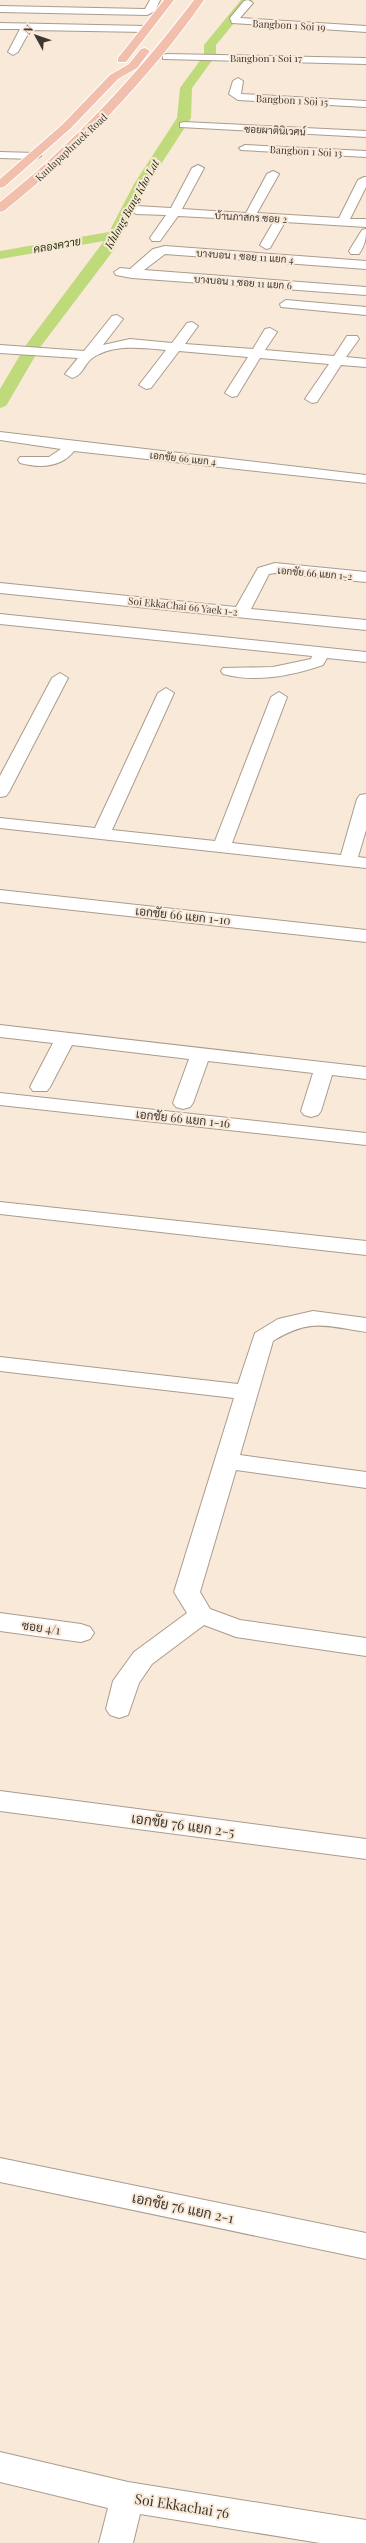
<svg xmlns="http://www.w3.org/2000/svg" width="366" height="2543" font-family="'Playfair Display',Sarabun,serif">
  <rect width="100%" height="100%" fill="#f9e9d9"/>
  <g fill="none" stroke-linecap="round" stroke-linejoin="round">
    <path fill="#bfda7a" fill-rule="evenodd" d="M241,0H253L216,45V55L192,88L191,118L148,184L113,251L41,346L6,406L0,408V389L26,345L104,241L0,259V251L109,232L134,184L177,118L180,88L204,55V45Z"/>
    <defs>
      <path id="street" d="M150,0H160L155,11L147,15L0,12V6L145,9Z
        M248,0L253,3L240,18L366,26V32L232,23L230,18L244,1Z
        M0,23L146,26L151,29L146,32L30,30L18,52L13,55L8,52L20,29H0Z
        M167,54L366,58V64L163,59V55Z
        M238,78L243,81L241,94L366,101V107L238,100L229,94L233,81Z
        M184,122L366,131V137L180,127V123Z
        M245,145L366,151V157L241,150L239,148Z
        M0,152L35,153L41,156L35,159L0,158Z
        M198,165L204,168L182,209L246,213L267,174L273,171L279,174L257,213L339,218L358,180L364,177H366V187L350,219H366V227L285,222L270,248L266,249L260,245L274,221L178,216L160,241H152L150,238L166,215L136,214L130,210L136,206L171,208L192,168Z
        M366,229C366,240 365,245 359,254H351L349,251L362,230Z
        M165,246L366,261V269L165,254L144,270L366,287V295L132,278L116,275L114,272L120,268L130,269L153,249Z
        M286,300L366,307V315L281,307L280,304Z
        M117,315L123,319L103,345L130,339L172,343L187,323L192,322L198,326L185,344L253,349L265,329L270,328L277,332L265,350L334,356L347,336H357L359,339L346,357L366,359V367L341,365L317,402L312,403L305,399L329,364L260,358L237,396L232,397L225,393L248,357L179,351L151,388L146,389L139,385L166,350C142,348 112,343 91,359C84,365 82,376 72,378L65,374L78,358L0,353V345L84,351L112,316Z
        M0,432L366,475V483L74,451C61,468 39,468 20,463L18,460L20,457H49L61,449L0,440Z
        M275,563L366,572V582L275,573L269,574L251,609L366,620V630L0,593V583L236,607L258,568Z
        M0,614L366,652V662L327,658L323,665C291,676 256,683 223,674L221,671L223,668L273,667L311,659L312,656L0,624Z
        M60,673L68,678L9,792L6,796L0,797V776L52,678Z
        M166,688L174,693L112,830L215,841L271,697L279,692L287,697L232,843L341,855L357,799L360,795L366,794V830L358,857L366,858V868L0,828V818L95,828L158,693Z
        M0,890L366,930V942L0,902Z
        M0,1025L366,1067V1079L332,1075L321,1111L318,1115L311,1117L304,1115L301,1111L313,1073L208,1061L193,1103L190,1107L183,1109L176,1107L173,1103L189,1059L72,1045L50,1087L47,1091H33L30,1087L53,1043L0,1037Z
        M0,1093L366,1133V1145L0,1105Z
        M0,1202L366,1241V1255L0,1214Z
        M313,1311L366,1318V1332C325,1326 311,1318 273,1341L240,1455L366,1472V1488L236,1470L200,1592L210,1609L240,1620L366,1638V1656L236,1637L204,1625L152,1664L139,1683L128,1715L119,1718L110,1715L106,1709L113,1681L134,1652L187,1613L174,1592L234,1398L0,1371V1357L238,1384L255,1333L278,1319Z
        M0,1613L81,1624L90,1627L94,1633L90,1639L81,1642L0,1631Z
        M0,1791L366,1839V1859L0,1811Z
        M0,2158L366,2233V2259L0,2182Z
        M0,2452L128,2482L366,2520V2543H320L140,2514L133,2543H99L108,2508L0,2482Z"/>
      <path id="primary" d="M164,0H174L126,62H118V58Z
        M194,0H204C148,80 80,150 4,211L0,212V202C74,143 137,75 194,0Z
        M145,48L150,51L137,68L118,79L71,128L4,187L0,188V179L63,124L110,75L129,64L141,49Z"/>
    </defs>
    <use href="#street" stroke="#aa9c8d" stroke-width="2"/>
    <use href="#primary" stroke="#fff" stroke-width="2"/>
    <use href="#street" fill="#fff" fill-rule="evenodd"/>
    <use href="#primary" fill="#f2bfac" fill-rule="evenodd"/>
  </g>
  <g text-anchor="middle" stroke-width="4" stroke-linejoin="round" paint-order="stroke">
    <g font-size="10" fill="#3d3730" stroke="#f9e9d9">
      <text transform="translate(289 25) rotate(3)" y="4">Bangbon 1 Soi 19</text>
      <text x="266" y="62">Bangbon 1 Soi 17</text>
      <text transform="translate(292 100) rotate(3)" y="4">Bangbon 1 Soi 15</text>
      <text transform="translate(275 130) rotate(3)" y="4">ซอยผาตินิเวศน์</text>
      <text transform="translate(71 147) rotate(-43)" y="4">Kanlapaphruek Road</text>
      <text transform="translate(306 151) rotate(3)" y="4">Bangbon 1 Soi 13</text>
      <text transform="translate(251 217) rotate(3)" y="4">บ้านภาสกร ซอย 2</text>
      <text transform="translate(245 256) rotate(4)" y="4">บางบอน 1 ซอย 11 แยก 4</text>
      <text transform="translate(243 282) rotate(4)" y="4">บางบอน 1 ซอย 11 แยก 6</text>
      <text transform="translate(183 458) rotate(6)" y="4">เอกชัย 66 แยก 4</text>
      <text transform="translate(315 573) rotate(5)" y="4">เอกชัย 66 แยก 1-2</text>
      <text transform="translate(183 606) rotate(6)" y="4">Soi EkkaChai 66 Yaek 1-2</text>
    </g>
    <g font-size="11" font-style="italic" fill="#273108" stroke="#f9e9d9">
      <text transform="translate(132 204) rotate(-61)" y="4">Khlong Bang Kho Lat</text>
      <text transform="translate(57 245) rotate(-10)" y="4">คลองควาย</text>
    </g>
    <g font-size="12" fill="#3d3730" stroke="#f9e9d9">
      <text transform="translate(183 916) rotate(6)" y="4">เอกชัย 66 แยก 1-10</text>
      <text transform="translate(183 1119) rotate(6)" y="4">เอกชัย 66 แยก 1-16</text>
      <text transform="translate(41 1628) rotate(8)" y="4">ซอย 4/1</text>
    </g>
    <g font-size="14" fill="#3d3730" stroke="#f9e9d9">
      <text transform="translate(183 1825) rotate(8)" y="5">เอกชัย 76 แยก 2-5</text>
      <text transform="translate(183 2208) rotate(12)" y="5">เอกชัย 76 แยก 2-1</text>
      <text transform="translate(182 2506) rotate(9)" y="5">Soi Ekkachai 76</text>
    </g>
  </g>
  <g transform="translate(36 36) rotate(310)" stroke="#f9e9d9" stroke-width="3" paint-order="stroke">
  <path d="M0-3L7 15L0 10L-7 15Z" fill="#3d3730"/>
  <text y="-6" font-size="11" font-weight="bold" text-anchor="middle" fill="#3d3730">N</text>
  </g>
</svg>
